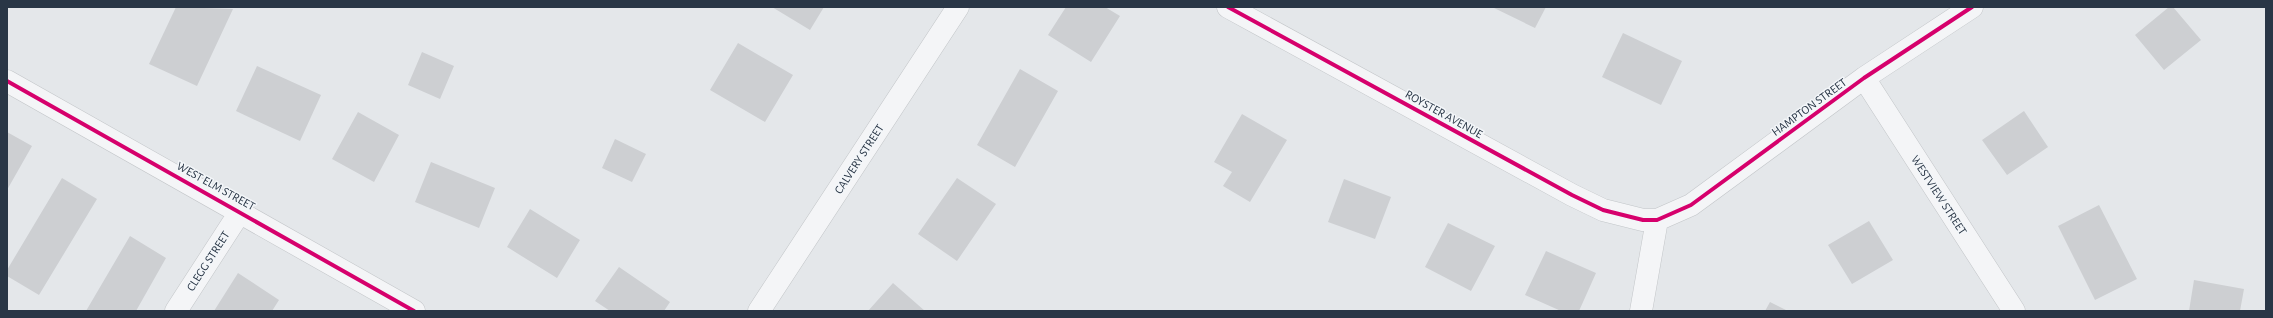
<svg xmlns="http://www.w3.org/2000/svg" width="2273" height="318" font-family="'Alegreya Sans',sans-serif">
  <rect width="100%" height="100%" fill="#e4e7ea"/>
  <path fill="#cdcfd2" d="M176,7L233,9L197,86L149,64Z
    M772,7H824L810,30Z
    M1066,7H1105L1120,16L1091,62L1048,35Z
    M1492,7H1546L1535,28Z
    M2169,7H2173L2201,40L2164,70L2135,35Z
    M1623,33L1682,61L1661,105L1602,77Z
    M738,43L793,75L765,122L710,90Z
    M422,52L454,66L440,99L408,85Z
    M257,66L321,95L300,141L236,111Z
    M1020,69L1058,91L1015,167L977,145Z
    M2024,111L2048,147L2007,175L1982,140Z
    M358,112L399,135L374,182L332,159Z
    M1242,114L1287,140L1250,202L1223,186L1232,172L1214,162Z
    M7,132L32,146L7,190Z
    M615,139L646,154L632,182L602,168Z
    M431,162L495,188L479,228L415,202Z
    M62,178L97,199L39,295L7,276V270Z
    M957,178L996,204L957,261L918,234Z
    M1344,179L1391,197L1375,239L1328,222Z
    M2099,205L2137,279L2095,300L2058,226Z
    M530,209L580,240L557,278L507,247Z
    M1869,221L1893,260L1852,284L1828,245Z
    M1448,223L1495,246L1471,291L1425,267Z
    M130,236L166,258L136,311H86Z
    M1546,251L1596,273L1579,311H1561L1525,295Z
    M619,267L670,302L664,311H610L595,301Z
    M238,273L279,300L272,311H214Z
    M2194,280L2244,289L2240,311H2189Z
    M893,283L925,311H868Z
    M1770,302L1788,311H1765Z"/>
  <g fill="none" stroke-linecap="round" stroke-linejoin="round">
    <defs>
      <path id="minor" d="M1228,7L1572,195L1603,210L1643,220H1657L1691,205L1864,78L1972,7
        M1864,78L2014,311
        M7,81L414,311
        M176,311L240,212
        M759,311L958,7
        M1641,311L1657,220"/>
    </defs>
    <use href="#minor" stroke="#c2c5c8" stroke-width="23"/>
    <use href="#minor" stroke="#f4f5f7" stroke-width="22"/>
    <defs>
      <path id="cycleway" d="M1228,7L1572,195L1603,210L1643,220H1657L1691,205L1864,78L1972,7
        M7,81L414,311"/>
    </defs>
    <use href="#cycleway" stroke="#f3f6f9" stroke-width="6"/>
    <use href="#cycleway" stroke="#d6006c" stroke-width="4"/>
  </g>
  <g text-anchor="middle" stroke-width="3" stroke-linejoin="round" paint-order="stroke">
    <g font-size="12" fill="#293646" stroke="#f3f6f9">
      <text transform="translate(1809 107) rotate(-36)" y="4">HAMPTON STREET</text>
      <text transform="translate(1444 114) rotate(29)" y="4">ROYSTER AVENUE</text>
      <text transform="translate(859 159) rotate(-57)" y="4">CALVERY STREET</text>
      <text transform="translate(216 186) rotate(29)" y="4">WEST ELM STREET</text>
      <text transform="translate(1939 195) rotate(57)" y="4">WESTVIEW STREET</text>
      <text transform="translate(208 261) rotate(-57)" y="4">CLEGG STREET</text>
    </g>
  </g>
  <rect width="2273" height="318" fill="none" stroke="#293646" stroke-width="16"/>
</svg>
